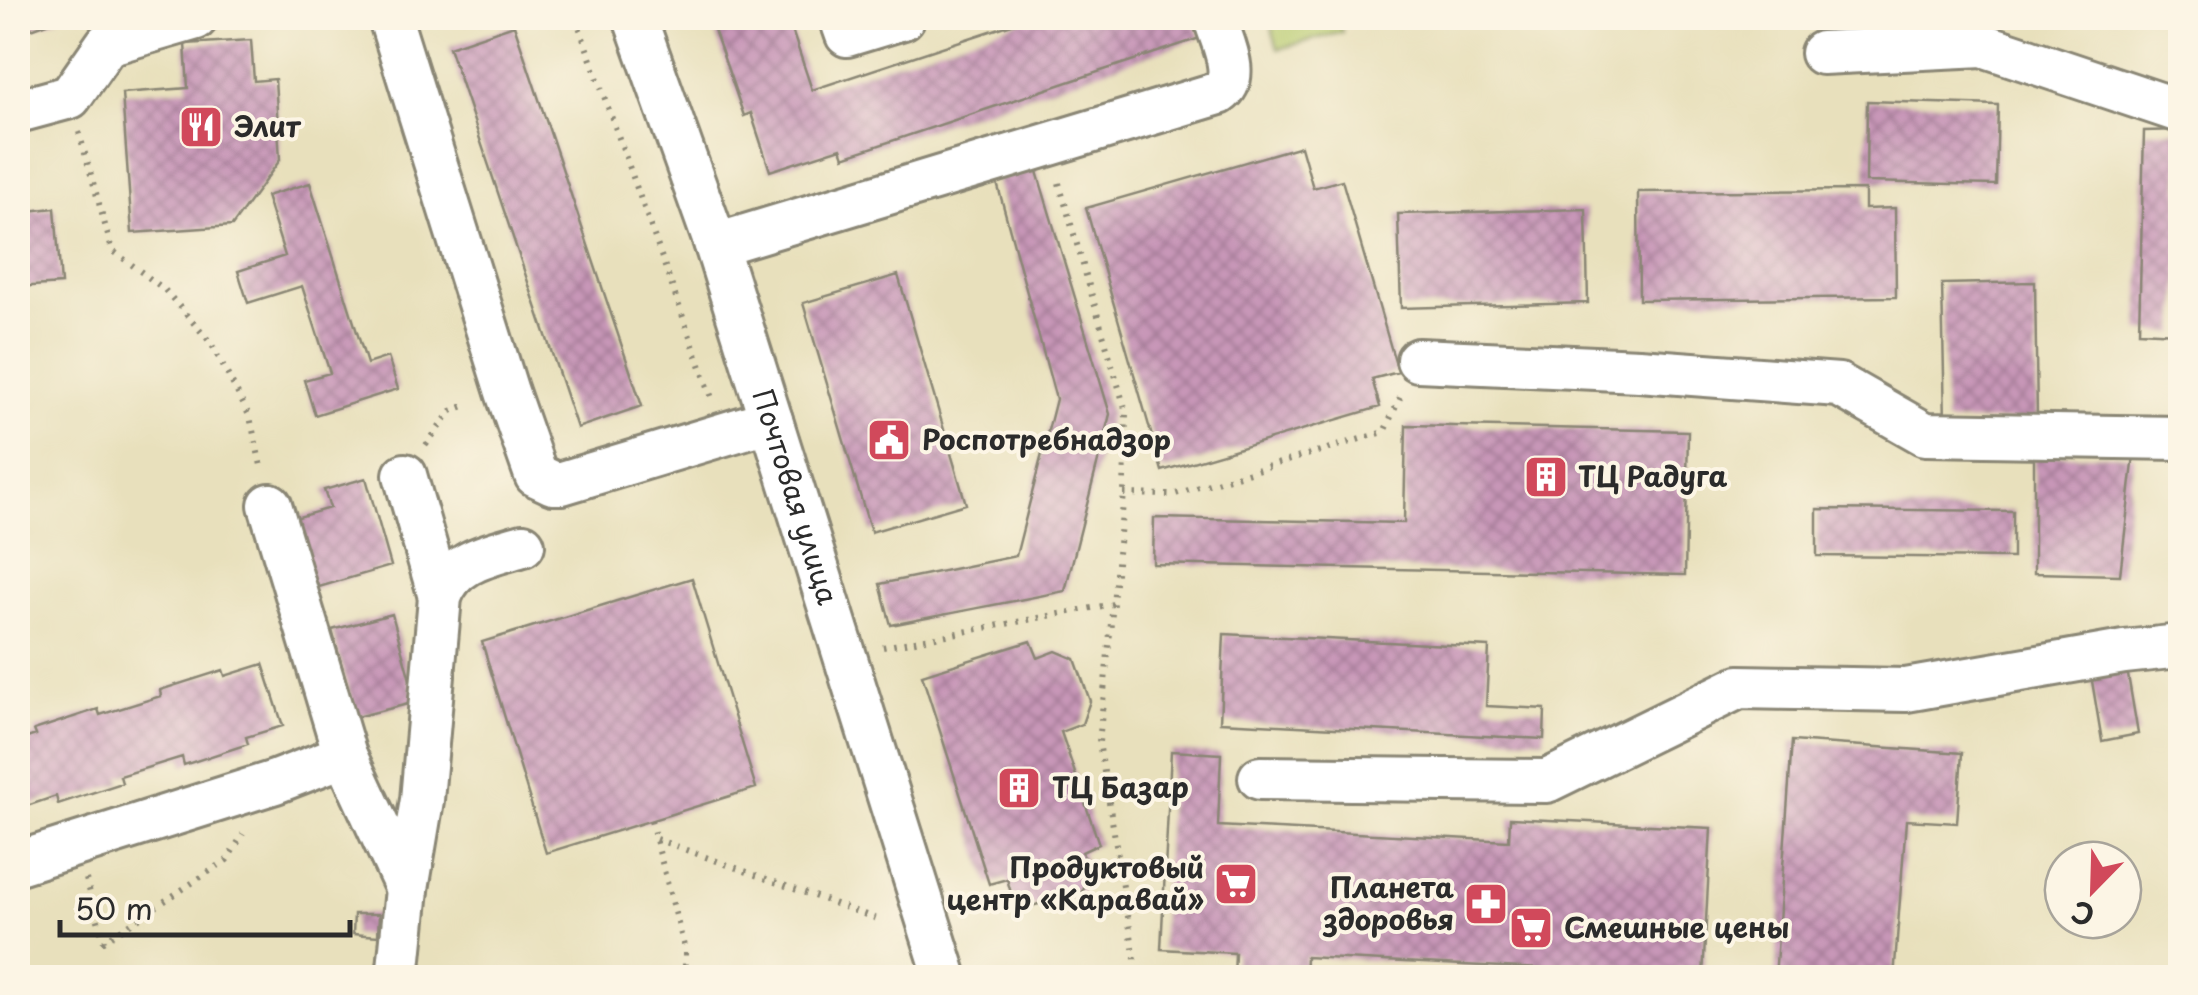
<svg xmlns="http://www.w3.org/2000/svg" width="2198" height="995" font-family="'Playpen Sans',sans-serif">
  <defs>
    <pattern id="building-cross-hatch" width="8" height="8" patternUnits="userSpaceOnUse" patternTransform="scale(2.5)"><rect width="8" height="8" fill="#c897b8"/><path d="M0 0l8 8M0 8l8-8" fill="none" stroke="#a37b96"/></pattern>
  </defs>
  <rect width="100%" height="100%" fill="#fcf5e5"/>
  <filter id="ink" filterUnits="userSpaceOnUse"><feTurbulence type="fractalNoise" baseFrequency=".01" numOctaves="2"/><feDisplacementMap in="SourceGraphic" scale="20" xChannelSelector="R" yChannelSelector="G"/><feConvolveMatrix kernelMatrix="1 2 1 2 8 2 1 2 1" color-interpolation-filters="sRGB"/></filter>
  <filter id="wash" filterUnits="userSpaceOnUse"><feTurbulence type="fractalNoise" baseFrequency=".0048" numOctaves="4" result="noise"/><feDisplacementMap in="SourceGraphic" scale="40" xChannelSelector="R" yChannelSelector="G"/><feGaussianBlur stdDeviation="2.25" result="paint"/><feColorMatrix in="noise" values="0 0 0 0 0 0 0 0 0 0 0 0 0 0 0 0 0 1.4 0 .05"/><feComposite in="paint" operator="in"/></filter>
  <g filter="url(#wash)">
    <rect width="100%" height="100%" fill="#e8e0bc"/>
    <path fill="#b7ca6e" stroke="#717a4c" stroke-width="2.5" d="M1269,18H1338L1342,32L1278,49Z"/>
    <g id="blocks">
      <path fill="url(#building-cross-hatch)" d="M18,18H61L18,34Z
        M710,18H788L812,90L1030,18H1194L1200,38L844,157L841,148L770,171L751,113L744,116Z
        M514,25L642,406L577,428L449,47Z
        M251,40L254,81L275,79L280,160L232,226L132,233L122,93L188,88L185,44Z
        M1867,101L1998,105L1996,185L1866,182Z
        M2180,130V260L2176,333L2139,331L2144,131Z
        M1301,146L1313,188L1342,180L1398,372L1372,379L1380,407L1162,471L1086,208Z
        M1036,168L1110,414L1065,591L891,625L880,584L1016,556L1056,399L996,179Z
        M310,183L367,364L388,357L398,389L315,415L304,380L330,373L302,286L248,303L238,271L285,256L266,196Z
        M1865,190V209L1895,208L1896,297L1639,300L1638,192Z
        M55,208L61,284L18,287V212Z
        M1586,209L1588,303L1401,308L1398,214Z
        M898,275L966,504L871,532L803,303Z
        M2035,282L2037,420L1945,422L1942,284Z
        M1406,425L1688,431L1685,575L1153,564L1154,518L1404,523Z
        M2034,455H2134L2120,575L2034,573Z
        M366,478L391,566L302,592L281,522L330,508L324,490Z
        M1817,509L2013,511V558L1817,556Z
        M692,578L756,788L546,853L482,642Z
        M392,614L416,702L356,717L332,630Z
        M1224,634L1489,647L1486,706L1545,709L1544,739L1220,722Z
        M1031,641L1038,658L1056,651L1075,659L1090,701L1082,724L1061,732L1099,844L1082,852L1089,873L1083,891L1032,906L1013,900L1007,879L989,884L922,675Z
        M263,664L283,726L246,737L248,744L184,765L182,757L120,776L122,783L58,804L56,796L18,809V741L36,735L34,730L98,709L100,715L161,696L160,690L223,670L225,676Z
        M2127,669L2138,734L2102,741L2091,675Z
        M1792,741L1962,753L1957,823L1906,820L1894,978H1775Z
        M1171,751L1221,754L1218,826L1509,841L1510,818L1711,828L1703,977L1306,957L1305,978H1234L1235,953L1161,949Z
        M354,914H379L378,936L353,934Z"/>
    </g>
  </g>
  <g filter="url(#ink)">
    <use href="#blocks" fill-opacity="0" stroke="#8a8674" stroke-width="2.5"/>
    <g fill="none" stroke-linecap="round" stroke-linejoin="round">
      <defs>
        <g id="minor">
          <path d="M390,18L507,392L536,475L553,483H562L771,420"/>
          <path id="s1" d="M635,18L716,245L946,978"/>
          <path d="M841,18L847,35L903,18"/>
          <path d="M1822,53L1983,45L2180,111"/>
          <path d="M18,111L70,97L107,44L196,18"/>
          <path d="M716,245L1219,93C1242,77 1221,40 1215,18"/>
          <path d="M1418,360L1639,370L1839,385L1925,434L2180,438"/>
          <path d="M405,475L440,597"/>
          <path d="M270,505L345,755"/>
          <path d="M1260,778L1547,781L1739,687L1906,690L2124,652L2180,646"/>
          <path d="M18,863L275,782L345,755L407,889"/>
          <path d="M398,978L407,889L422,800L440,597C453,560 490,555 523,545"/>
        </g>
      </defs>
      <use href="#minor" stroke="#8a8674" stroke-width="48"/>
      <path stroke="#8a8674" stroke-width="6" stroke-dasharray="2.5 8" stroke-linecap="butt" d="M576,18L712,398
        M79,132L112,250L164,289L211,343L250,417L262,470
        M1059,183L1126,412L1124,494L1099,742L1135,959V978
        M426,445L451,411L470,404
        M1124,494L1172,495L1384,432L1401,396
        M883,647L1113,604
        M651,821L685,950V978
        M656,839L880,920
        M86,879L104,941L227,860L243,834"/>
      <use href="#minor" stroke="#fff" stroke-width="42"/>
    </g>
  </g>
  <defs>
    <symbol id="restaurant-square" viewBox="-11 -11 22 22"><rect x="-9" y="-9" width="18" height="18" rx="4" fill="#d1495b" stroke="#fcf5e5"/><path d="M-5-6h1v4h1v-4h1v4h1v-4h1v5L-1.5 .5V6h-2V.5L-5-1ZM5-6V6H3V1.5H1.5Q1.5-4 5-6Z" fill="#fff"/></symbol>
    <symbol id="civic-square" viewBox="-11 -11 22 22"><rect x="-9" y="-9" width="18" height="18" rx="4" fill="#d1495b" stroke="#fcf5e5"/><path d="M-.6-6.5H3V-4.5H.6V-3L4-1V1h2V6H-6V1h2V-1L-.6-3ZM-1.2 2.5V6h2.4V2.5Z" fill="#fff"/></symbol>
    <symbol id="building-square" viewBox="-11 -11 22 22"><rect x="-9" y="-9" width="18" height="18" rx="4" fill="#d1495b" stroke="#fcf5e5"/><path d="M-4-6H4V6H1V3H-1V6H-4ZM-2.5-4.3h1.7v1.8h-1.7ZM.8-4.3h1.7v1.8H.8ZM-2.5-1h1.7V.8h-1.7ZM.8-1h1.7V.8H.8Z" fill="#fff"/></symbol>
    <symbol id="supermarket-square" viewBox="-11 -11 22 22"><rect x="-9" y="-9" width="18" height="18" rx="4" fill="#d1495b" stroke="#fcf5e5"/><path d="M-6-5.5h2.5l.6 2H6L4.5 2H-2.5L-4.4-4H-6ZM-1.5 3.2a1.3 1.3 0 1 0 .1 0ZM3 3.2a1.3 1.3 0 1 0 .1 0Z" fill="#fff"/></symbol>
    <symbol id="pharmacy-square" viewBox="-11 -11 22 22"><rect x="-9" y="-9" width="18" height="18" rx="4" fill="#d1495b" stroke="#fcf5e5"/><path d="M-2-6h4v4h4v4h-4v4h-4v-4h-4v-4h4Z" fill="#fff"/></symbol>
  </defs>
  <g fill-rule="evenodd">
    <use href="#restaurant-square" x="176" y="102" width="50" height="50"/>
    <use href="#civic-square" x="864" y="415" width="50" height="50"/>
    <use href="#building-square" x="1521" y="452" width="50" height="50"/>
    <use href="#building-square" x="994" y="763" width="50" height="50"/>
    <use href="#supermarket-square" x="1211" y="859" width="50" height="50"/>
    <use href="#pharmacy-square" x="1461" y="879" width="50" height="50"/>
    <use href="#supermarket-square" x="1506" y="903" width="50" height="50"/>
  </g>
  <g text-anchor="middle" stroke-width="8" stroke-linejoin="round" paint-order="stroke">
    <g font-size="28" font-weight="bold" fill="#2b2b2b" stroke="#fcf5e5" text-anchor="start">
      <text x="234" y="137">Элит</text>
      <text x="922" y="450">Роспотребнадзор</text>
      <text x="1578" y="487">ТЦ Радуга</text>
      <text x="1052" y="798">ТЦ Базар</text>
      <text x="1204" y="878" text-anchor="end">Продуктовый<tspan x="1204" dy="32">центр «Каравай»</tspan></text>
      <text x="1454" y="898" text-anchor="end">Планета<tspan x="1454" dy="32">здоровья</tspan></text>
      <text x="1564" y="938">Смешные цены</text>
    </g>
    <g font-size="28" fill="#2b2b2b" stroke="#fcf5e5">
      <text dy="10" stroke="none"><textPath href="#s1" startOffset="505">Почтовая улица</textPath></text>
    </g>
  </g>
  <rect width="2198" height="995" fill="none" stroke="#fcf5e5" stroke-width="60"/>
  <g transform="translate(2093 890) rotate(203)"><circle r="48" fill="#fcf5e5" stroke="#a8a49b" stroke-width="2.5"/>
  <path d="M0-8L18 38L0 25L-18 38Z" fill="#d1495b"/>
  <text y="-15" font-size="28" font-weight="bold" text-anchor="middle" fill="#2b2b2b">С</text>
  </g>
  <path d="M60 920v15h290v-15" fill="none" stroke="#2b2b2b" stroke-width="5"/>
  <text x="75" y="920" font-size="30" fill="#2b2b2b" stroke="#fcf5e5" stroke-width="8" paint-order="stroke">50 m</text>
</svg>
